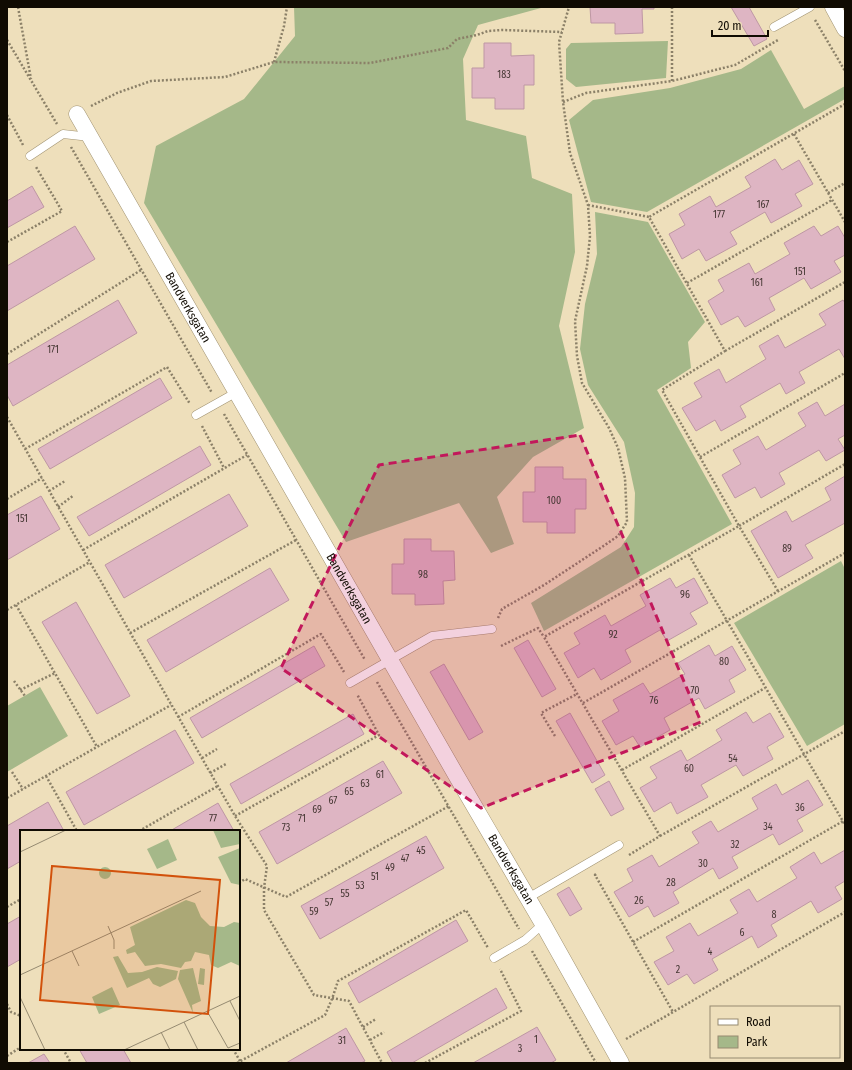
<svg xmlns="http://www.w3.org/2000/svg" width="852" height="1070" font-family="'Fira Sans Condensed',sans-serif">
  <rect width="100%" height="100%" fill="#eedfbb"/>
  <path fill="#a5b889" d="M294,7H541V8L478,25L463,59L466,120L526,136L532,178L572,194L575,252L559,326L584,428L533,457L497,497L514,544L491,553L459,503L346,542L144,203L156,146L244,99L295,36Z
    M668,41L666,78L576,87L566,79V49L571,43Z
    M771,50L804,109L845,86V99L647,212L591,202L569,120L593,100L670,88L741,69Z
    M595,212L648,222L705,322L688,342L691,368L657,390L732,524L544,631L531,603L621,547L634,527L635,493L624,442L588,385L580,349L585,304L597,254Z
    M841,561L845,569V724L807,746L734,623Z
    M40,687L68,736L7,772V706Z"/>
  <path fill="#deb5c3" stroke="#be97a4" d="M590,7H654V9H642L643,33L615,34V23H591Z
    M731,7H749L767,39L754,46Z
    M484,43H511V56L534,55V85H524V109H495V98H472V68H484Z
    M775,159L782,170L799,160L813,184L795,194L802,206L771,223L765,212L730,232L737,244L706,261L699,249L682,259L669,234L685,225L679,214L710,196L716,207L751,187L745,177Z
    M32,186L44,207L7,228V201Z
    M75,226L95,259L7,311V266Z
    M814,226L821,236L838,226L845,238V255L834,261L841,272L811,289L804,278L769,298L775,310L745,327L738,316L721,325L708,301L724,291L718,280L749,263L755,274L790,254L784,243Z
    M118,300L137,333L13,406L7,395V365Z
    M843,300L845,303V359L839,349L799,372L805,383L786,394L780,383L740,406L746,417L721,431L715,420L696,431L682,408L702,397L694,383L719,369L726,383L766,359L759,346L778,335L785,348L826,325L819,314Z
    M160,378L172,398L50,469L38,449Z
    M817,402L825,416L845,404V435L838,439L845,450L826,461L819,450L779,473L785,484L761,498L755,487L735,498L722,475L741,464L733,450L758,436L766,450L806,426L798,413Z
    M200,446L211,465L89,536L77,517Z
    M535,467H563V479H586V509H575V533H547V522H523V492H535Z
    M845,476V523L805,545L813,558L778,578L751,531L786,511L792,522L831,500L825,488Z
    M229,494L248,526L124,598L105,565Z
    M41,496L60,529L7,560V515Z
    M404,539H431V551H454L455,580L443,581L444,604L415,605V594H392V564H404Z
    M270,568L289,600L166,672L147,640Z
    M670,578L676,588L694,578L708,603L690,613L697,624L667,641L660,630L625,650L631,662L601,680L594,668L578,678L564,653L580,644L574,633L605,615L611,626L646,606L640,595Z
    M76,602L130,696L97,714L42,622Z
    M528,640L556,689L542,697L514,648Z
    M709,645L715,656L732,646L746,670L729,680L735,692L705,709L699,698L664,718L670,730L640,747L633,736L616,745L602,721L619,711L613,700L643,683L650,694L685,674L678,663Z
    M314,646L325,666L202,738L190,718Z
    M444,664L483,732L469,740L430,672Z
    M746,712L753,723L770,713L784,737L767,747L773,759L743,776L736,765L701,785L708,797L677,814L671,802L654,812L640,788L657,778L650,767L681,750L687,761L722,740L716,730Z
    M570,713L605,775L592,783L556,721Z
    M353,714L364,734L241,804L230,784Z
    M175,730L194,763L84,825L66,792Z
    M383,761L402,793L277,864L259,832Z
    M808,780L823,805L797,820L803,831L779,845L773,834L732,857L738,868L719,879L713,868L673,892L679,903L654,917L648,906L629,917L614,892L633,881L627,869L652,855L659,867L699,843L692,832L711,821L718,832L758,809L752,798L776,784L782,795Z
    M609,781L624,809L611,816L595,789Z
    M48,802L64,831H21V861L7,869V826Z
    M218,803L234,831H170Z
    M426,836L444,868L320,939L301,906Z
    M845,850V881L835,887L842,899L818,913L811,901L771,925L777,936L758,948L752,936L712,959L718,970L694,984L687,974L668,985L654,962L674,951L666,937L690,923L698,936L738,913L730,900L749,889L757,902L797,878L790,867L814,852L821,864Z
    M569,887L582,909L570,916L557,894Z
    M21,916V959L7,967V924Z
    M456,920L468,941L359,1003L348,983Z
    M496,988L507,1008L412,1063H393L387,1052Z
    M537,1027L556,1060L551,1063H473Z
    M346,1028L365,1061L361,1063H286Z
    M79,1049H123L131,1063H87Z
    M44,1054L50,1063H28Z"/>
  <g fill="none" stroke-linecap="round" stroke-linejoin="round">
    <defs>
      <path id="lane" d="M774,27L810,7
        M30,156L63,134L90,137
        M196,415L237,392
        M350,683L432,636L492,629
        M528,898L619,845
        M494,958L525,940L543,924"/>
      <g id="street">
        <path d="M833,7L845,29"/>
        <path id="s1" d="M77,114L456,775L543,924L621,1063"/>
      </g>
    </defs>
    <use href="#lane" stroke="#a19372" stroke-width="9"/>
    <use href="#street" stroke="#a19372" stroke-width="17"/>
    <path stroke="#8b8068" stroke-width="2.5" stroke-dasharray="2 2" stroke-linecap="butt" d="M18,7L31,79
      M815,20L845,71
      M7,40L57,124
      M274,62L284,26L287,7
      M672,81V7
      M563,102L586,93L672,81L735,65L778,40
      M91,106L117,93L151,81L225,77L274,62L370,63L448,48L457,39L477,35L488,31L502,30L562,32
      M7,115L23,145
      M794,134L845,222
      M71,147L212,393
      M828,193L845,183
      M588,205L649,217
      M7,242L62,211L36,167
      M687,283L832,200
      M725,351L845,282
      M7,354L141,270
      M224,414L365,660
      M7,417L235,816L267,866L264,888V910L314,995L349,1001L382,1063
      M202,426L224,468
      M25,449L167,367L190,404
      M700,457L845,373
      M49,491L65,481
      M7,499L42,478
      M58,507L74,495
      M83,550L247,455
      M689,555L845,825
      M778,591L739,526L845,464
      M16,605L97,747
      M7,610L90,562
      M498,618L502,609L544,585L605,545L618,536L627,522L625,478L618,448L609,428L582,383L577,356L575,321L587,266L590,236L588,205L570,153L563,102L559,42L569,7
      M130,633L296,540
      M501,646L538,628L544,637
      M14,681L25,696
      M377,682L519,929
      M20,690L55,673
      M583,703L845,553
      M178,717L321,634L344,672
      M555,736L541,713L577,694
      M202,758L217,749
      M622,770L765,688
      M12,772L23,789
      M210,773L226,764
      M46,776L77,831
      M7,798L171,705
      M235,816L379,735L357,694
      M139,831L218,786
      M660,836L845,731
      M629,855L660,836L544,637L739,526L662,390L725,351L649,217L845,104
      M596,874L595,875L673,1012
      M239,883L245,879L286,897L449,806
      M7,907L21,899
      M633,942L845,820
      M532,951L596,1063
      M7,1004L11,1012L21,1016
      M363,1027L376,1019
      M626,1039L673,1012L845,912
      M370,1040L384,1032
      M63,1049L71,1063
      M233,1049L240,1061
      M7,1056L21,1047
      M237,1063L325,1015L332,999L338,981L466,910L488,948
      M425,1063L521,1011L500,969"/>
    <use href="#lane" stroke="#fff" stroke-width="8"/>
    <use href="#street" stroke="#fff" stroke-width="16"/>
  </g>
  <path fill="#c2185b" fill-opacity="0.2" stroke="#c2185b" stroke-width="3" stroke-dasharray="8 5" stroke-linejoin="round" d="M580,435L701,722L481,808L281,668L379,465Z"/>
  <g text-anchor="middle" stroke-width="3" stroke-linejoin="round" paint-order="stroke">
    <g font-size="10" fill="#443632">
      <text x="504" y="78">183</text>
      <text x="763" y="208">167</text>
      <text x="719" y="218">177</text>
      <text x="800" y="275">151</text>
      <text x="757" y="286">161</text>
      <text x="53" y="353">171</text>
      <text x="554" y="504">100</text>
      <text x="22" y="522">151</text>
      <text x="787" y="552">89</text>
      <text x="423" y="578">98</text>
      <text x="685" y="598">96</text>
      <text x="613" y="638">92</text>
      <text x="724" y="665">80</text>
      <text x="695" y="694">70</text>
      <text x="654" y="704">76</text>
      <text x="733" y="762">54</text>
      <text x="689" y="772">60</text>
      <text x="380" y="778">61</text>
      <text x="365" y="787">63</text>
      <text x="349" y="795">65</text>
      <text x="333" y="804">67</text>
      <text x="800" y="811">36</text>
      <text x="317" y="813">69</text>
      <text x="213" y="822">77</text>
      <text x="302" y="822">71</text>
      <text x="768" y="830">34</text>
      <text x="286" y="831">73</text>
      <text x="735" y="848">32</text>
      <text x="421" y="854">45</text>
      <text x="405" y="862">47</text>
      <text x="703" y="867">30</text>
      <text x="390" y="871">49</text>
      <text x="375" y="880">51</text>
      <text x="671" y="886">28</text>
      <text x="360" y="889">53</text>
      <text x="345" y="897">55</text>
      <text x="639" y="904">26</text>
      <text x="329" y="906">57</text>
      <text x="314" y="915">59</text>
      <text x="774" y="918">8</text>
      <text x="742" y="936">6</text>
      <text x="710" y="955">4</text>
      <text x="678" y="973">2</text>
      <text x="536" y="1043">1</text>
      <text x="342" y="1044">31</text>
      <text x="520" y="1052">3</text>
    </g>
    <g font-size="12" fill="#100b02" stroke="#eedfbb">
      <text dy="4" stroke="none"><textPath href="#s1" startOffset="223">Bandverksgatan</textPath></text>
      <text dy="4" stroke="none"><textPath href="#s1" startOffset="547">Bandverksgatan</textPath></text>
      <text dy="4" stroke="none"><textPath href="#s1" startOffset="871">Bandverksgatan</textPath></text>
    </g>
  </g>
  <g transform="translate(20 830)">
    <rect width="220" height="220" fill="#eedfbb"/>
    <path d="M193,0H220V14L201,18ZM148,9L157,30L137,39L127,19ZM220,18V55L211,53L198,27ZM79 43a6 6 0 1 1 12 0a6 6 0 1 1-12 0ZM166,70L175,73L181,87L190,96L204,97L214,92L220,93V136L211,132L198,138L191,135L189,125L175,122L171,131L165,132L161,138L141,134L125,136L115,122L107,124L106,120L115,115L110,97ZM98,126L108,143L122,142L137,137L158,141L156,149L140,157L133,154L129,148L107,158L93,127ZM173,138L181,171L172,175L173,183L158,149L160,140ZM180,138L185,139L184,155L178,154ZM92,157L100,175L79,184L72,167Z" fill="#a5b889"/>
    <path fill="none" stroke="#958a71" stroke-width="1" d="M0,22L46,0M88,96L94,110V119M52,121L59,136M0,145L181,61M0,167L25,220M210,171L220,191M187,181L208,218L220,213M164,192L178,220M141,202L150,220M104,220L220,166"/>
    <path fill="#d2510b" fill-opacity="0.15" stroke="#d2510b" stroke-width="2" d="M32,36L200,50L188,184L20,170Z"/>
    <rect width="220" height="220" fill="none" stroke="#100b02" stroke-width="2"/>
  </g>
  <rect width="852" height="1070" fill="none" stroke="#100b02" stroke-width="16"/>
  <rect x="710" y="1006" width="130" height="52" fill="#eedfbb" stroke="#958a71"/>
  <rect x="718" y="1019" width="20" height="6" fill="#ffffff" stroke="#958a71"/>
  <text x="746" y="1026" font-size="12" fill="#100b02">Road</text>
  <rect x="718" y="1036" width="20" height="12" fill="#a5b889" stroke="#958a71"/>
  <text x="746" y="1046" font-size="12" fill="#100b02">Park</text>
  <path d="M712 30v6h56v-6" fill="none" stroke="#100b02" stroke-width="2"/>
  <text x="718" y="30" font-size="12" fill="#100b02" stroke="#eedfbb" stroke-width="3" paint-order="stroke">20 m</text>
</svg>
